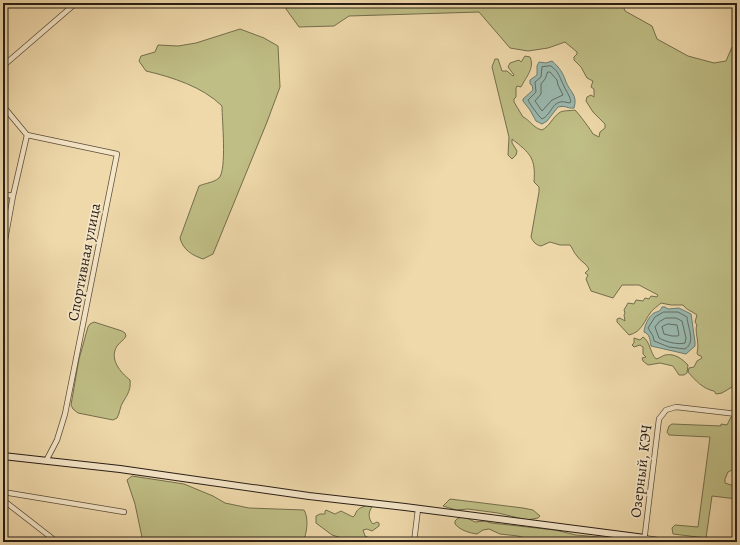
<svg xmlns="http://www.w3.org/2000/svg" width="740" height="545" font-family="Alegreya,serif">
  <rect width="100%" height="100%" fill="#efd9ab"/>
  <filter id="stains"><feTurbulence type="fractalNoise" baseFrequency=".005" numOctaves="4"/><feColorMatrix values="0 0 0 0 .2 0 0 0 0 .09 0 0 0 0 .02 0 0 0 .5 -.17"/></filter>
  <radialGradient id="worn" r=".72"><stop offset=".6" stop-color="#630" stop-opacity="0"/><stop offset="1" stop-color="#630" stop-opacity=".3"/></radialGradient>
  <path fill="#bfbe85" stroke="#746e4d" d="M286,3H622L625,11L652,26L657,39L688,56L714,63L726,61L732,47L737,46V315L735,321L732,324L737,326V384L722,393L716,394L714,391C703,389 695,380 688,372L689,368L694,367L697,361L702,358L701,356L698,355L697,353C700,343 694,330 697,325L695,322L697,315C692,311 686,310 683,305H671L661,303C659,305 652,310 651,312C644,321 642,332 629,335L617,322V319L620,318L625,321L624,315L625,313L624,310L628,303L634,304L636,300L643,301L645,298L649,299L651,296L657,297L658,295L639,285H622L613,298L591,291L586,279L588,275L585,273L589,269C586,263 580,261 577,256C574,253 573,249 570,245H560L550,242L541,246C536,245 533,242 531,237L539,192V187L534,182C536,158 530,153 512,139V143L517,151L516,155L512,159L508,155L509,137L492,67L495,59H498L502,71H507L513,76L514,75L508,67L510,63L519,60L521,62L525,56L530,57C535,68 526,77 521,87L517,86L516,88V97L514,99V102L523,117C530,120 533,128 542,130C550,126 552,118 559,113C562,110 571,111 575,110C579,114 591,130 593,134L599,137L600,132L605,128V124L593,112L586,101L587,97L591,95L594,97V89L591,87L593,81L587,78L581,67L574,60V57L577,54V52L565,42L548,48L528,51L510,48L479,12L349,16L334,26L299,27L286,9Z
    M240,29L264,38L278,46L280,87L267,122L213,254L203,259C192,255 183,250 180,238L199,186C205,183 213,183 219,178C227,170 222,119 222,106C203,87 172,77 146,71L139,61L141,56L155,52L158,45L178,46L196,43Z
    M94,322L122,331L125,333L126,336C124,340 120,342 117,346C109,359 120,372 130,380C131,389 128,394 123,402C120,406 120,413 117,418L113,420L78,413L73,409L71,405L79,359L88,327L90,324Z
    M643,337C650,341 650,353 656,359C660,358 662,356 665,355C675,353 682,359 688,365L687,373L684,375H679L673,366L660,363L648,365L643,361L642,358L646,357L643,354V347L640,345L634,347L632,345L634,343V338L640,340Z
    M735,416L737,417V481L733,477L734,472L732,470L728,472L725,479V483L737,487V499L712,496L706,538L673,534L672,528L675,525L698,527L710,437L669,435L667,432L669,426L672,424L721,426V424L727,425L731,417Z
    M132,476L184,484L213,496L225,503L249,508L304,510C309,518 307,533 303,542H143L135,504L127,480Z
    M450,499L523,508L533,510L540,516L538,518L527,520L498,513L468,509L456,510L443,506Z
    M369,505L372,507C368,512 368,519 373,524L377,522L379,523V526L372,531L367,529L363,530L365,536L374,540L371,542H341L342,538L332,535L316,523V516L320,514H325V511L326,510L335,514L341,511L353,517L355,515C357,508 362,507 369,505Z
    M465,517L475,522L485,521L491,523L555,530L576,535L622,539L624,542H559L551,539H528L518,536L500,534L489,529L483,530L477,534C469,533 460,530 455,524V521L458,518Z"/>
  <path fill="#9ab9af" stroke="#6d7b71" d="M552,61C560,68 563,73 566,82C570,92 578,95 574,108C567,109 567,105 558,107L547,121L542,124L536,121L530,110L523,101V99L533,90L532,85L530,84V80L537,75V66L539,62L546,63Z
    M662,307H665L668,309L679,308L691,314L695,342V346L686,354L651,346C650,340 650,334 644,332C644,326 649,316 654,313C658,311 660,312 662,307Z"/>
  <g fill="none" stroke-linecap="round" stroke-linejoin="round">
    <path stroke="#626c62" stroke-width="1" d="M551,66C559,72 559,76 563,84C565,90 570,95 571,102L569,103C552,97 553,114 542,119C540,118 529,103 528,100L536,92L535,82L541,77L542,67Z
      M548,72H550L557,80L558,85L563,95L552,100L542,111L535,101L541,94V84L545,79Z
      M664,312H678L687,317C688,329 696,342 685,349L669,347L654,341L653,336L648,328L655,317Z
      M666,318H676L682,321L686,338L685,343C678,345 666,342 659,338L655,327L659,322Z
      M668,324L677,325L679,335L678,336H672L664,334L662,327Z"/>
    <defs>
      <path id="street" d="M3,66L76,3
        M3,106L27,135L13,196L3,251
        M27,135L117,154L65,414L57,440L46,461
        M3,194L13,196
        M3,492L124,512
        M3,500L57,542
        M645,538L670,542
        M414,542L418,509
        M644,542L659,419L666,410L676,407L737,414"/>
      <path id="secondary" d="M3,456L120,469L309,496L405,507L645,538"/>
    </defs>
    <use href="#street" stroke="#5a4d3a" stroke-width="6"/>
    <use href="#secondary" stroke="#291e15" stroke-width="8"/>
    <use href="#street" stroke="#f5e6c8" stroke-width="4.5"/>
    <use href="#secondary" stroke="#f5e6c8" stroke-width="6"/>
  </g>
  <g text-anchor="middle" stroke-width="3.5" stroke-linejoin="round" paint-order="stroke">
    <g font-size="15" fill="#291e15" stroke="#f5e6c8">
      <text transform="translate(84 262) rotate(-79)" y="5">Спортивная улица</text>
      <text transform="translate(641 471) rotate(-83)" y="5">Озерный, КЭЧ</text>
    </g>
  </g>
  <rect width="740" height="545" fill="none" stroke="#efd9ab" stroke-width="16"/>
  <rect x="4" y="4" width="732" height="537" fill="none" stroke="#291e15" stroke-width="2"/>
  <rect x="8" y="8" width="724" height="529" fill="none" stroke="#291e15"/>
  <rect width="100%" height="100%" filter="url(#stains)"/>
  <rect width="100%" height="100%" fill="url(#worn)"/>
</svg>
